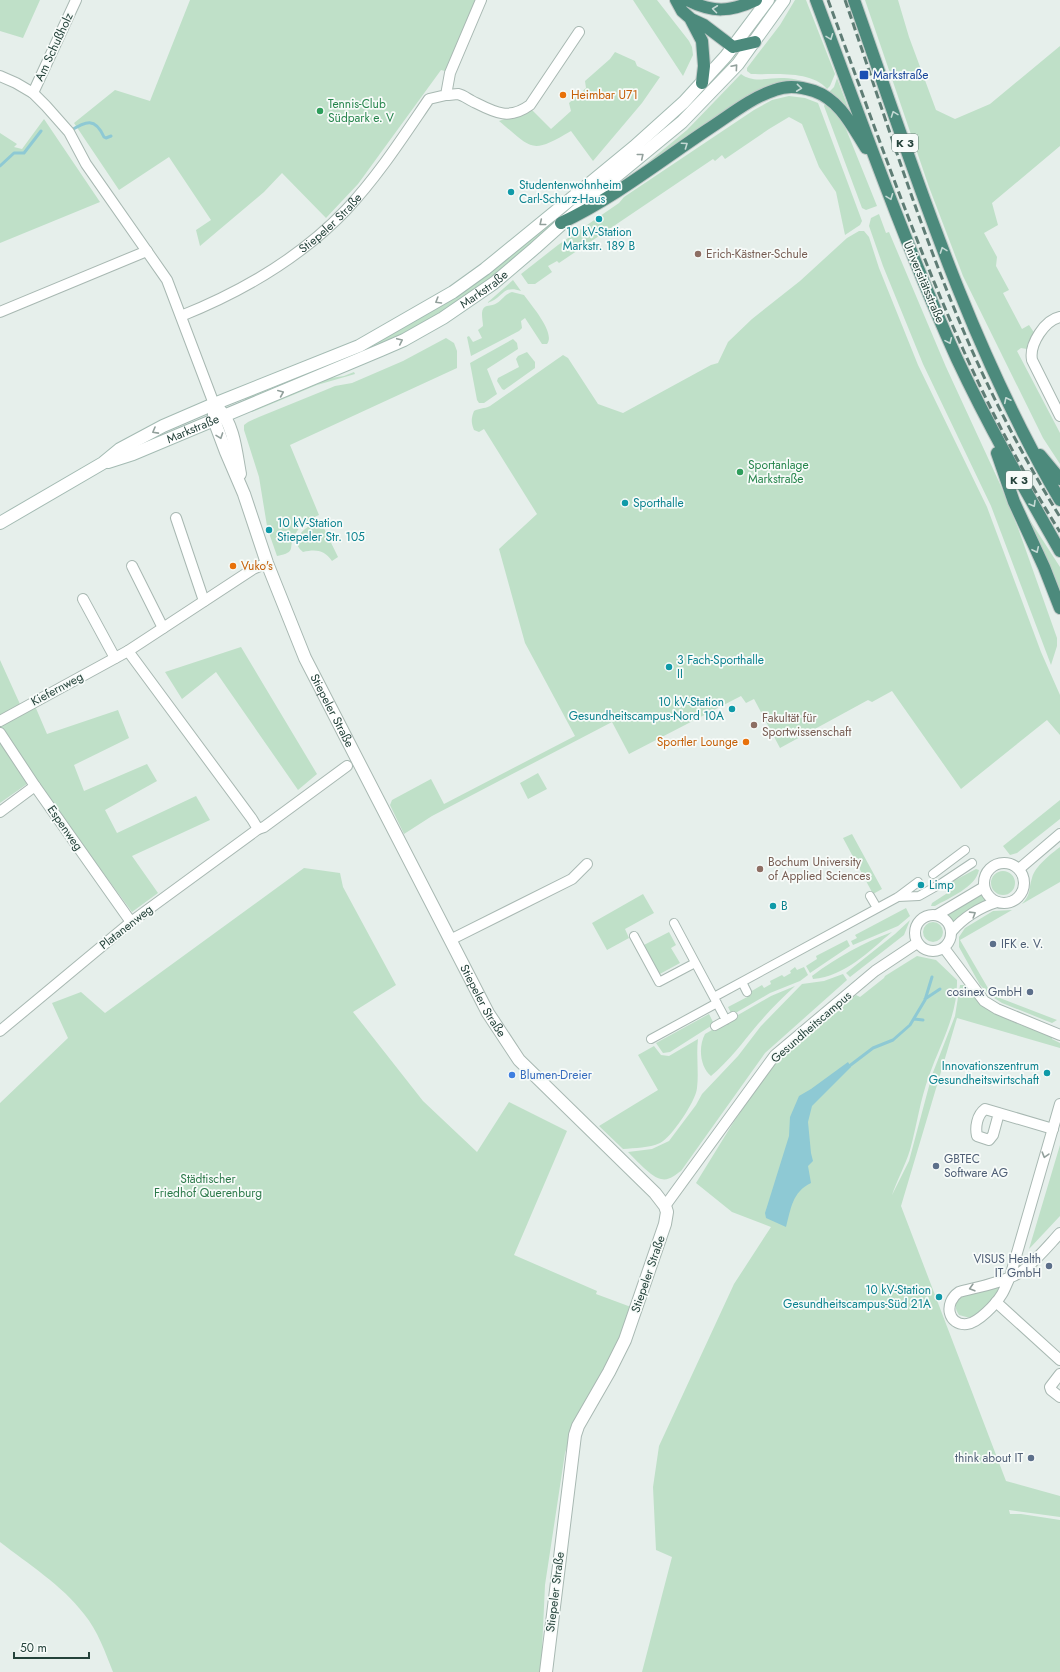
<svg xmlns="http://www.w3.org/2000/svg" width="1060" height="1672" font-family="Jost,sans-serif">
  <rect width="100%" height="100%" fill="#e6efeb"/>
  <path fill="#bfe0c8" d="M0,0H40L23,38L0,31Z
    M190,0H487L453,73L441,70L358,184L326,218L282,173L264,192L200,246L196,230L211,220L169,157L119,190L74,123L115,90L150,101Z
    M633,0H657L689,41L692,47L693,55L683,76Z
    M795,0H806L835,74L830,86L827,89C811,70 773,75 751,74L747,71V68L780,25Z
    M865,0H898L909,37L936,110L955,119L990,104L1060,46V146L992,203L998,225L984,233L997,257L996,266L1009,290L1003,293L1022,329L1029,325L1035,334L1028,343L1027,349L1021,348L1017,351L1060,433V464L1043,438L963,276L929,187Z
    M615,52L635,61L637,66L660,77L642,103L593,161L571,131C530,155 533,149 499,121L531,109L551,129L571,111L569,103L586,88L585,81L610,59Z
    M729,61L732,63L701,97L662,132L492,279L449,309L404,335L246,402L244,398L323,367L423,316Z
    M741,74C754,84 769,77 784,78C795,78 805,82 815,85L789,84L618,187L687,130Z
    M837,78L849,110L847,112L827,94L834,87Z
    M789,96L805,98L818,103L862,221L860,225L845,235L836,192L819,167L802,124L789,117L769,129L725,159L722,155L715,161L713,159L559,263L557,261L548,266L552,272L535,284H528L521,274L558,245L619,203L624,197L754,110L772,100Z
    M825,104L838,115L846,129L877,206L866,210L862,208L824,106Z
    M44,119L100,202L0,243V133L17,144L14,147L22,149Z
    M879,214L886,233L889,232L946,367L1000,484L1018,528L1057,638V646L1051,665L991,506L923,364L883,266L869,226L871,218Z
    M859,231H864L869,237L879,268L918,365L987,507L1041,652L1060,695V735L1047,720L961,789L892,691L872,702L868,700L780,748L754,699L746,703L741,696L629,754L612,722L432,816L404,834L390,805L392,800L431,779L444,804L575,736L525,643L499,549L537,514L484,429L479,432L474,430C471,423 471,418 474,411C479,408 484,409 490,406L563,355L568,358L598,404L623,413L711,365L718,363L728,342L752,319L800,281L847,238Z
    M513,280L521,291C502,284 503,299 487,303Z
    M512,292L524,295C531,305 556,333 547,344H542L525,318L521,321L522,328L519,331L471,356L467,337L469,336L473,342L482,338L478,330L483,326C483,320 479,308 487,306C491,305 494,305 497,303C503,299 505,294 512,292Z
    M446,338L454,343L457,351V368L290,445L319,515C308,520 300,524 295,535C287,548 298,552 277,556L269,533L273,532L271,525L267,526L259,477L244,430V425L248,422L259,417L323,391L335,386L352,383L403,361Z
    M513,339L517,343L518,349L487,369L497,394L484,403H479L477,400L470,363Z
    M527,352L535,362V368L504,390L502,389L497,381L498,378L519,367L516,359L518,356Z
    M354,372L355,374L317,385L252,412L250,410L324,379L344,376Z
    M1019,499L1031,522L1060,567V599Z
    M320,520L338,557L332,561C324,550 316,549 303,552C286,539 309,525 320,520Z
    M241,647L317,774L298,790L216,672L182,699L165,672Z
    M0,660L24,713L35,706L47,734L118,710L129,738L74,765L84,791L147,764L157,781L105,810L117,833L196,796L210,820L132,856L158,893L132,912L34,779L0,803Z
    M538,773L547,789L528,799L520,783Z
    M1060,800V819L1017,853L1010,855L1003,846Z
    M852,834L882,889L873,894L843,838Z
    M1060,847V882L1022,904C1032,893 1028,890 1032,878C1035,866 1051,854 1060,847Z
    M304,868L340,873L343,887L396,985L353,1012L423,1101L477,1152L509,1102L567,1131L514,1255L597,1291L596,1294L631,1307L613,1354L574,1425L565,1453L545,1585L541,1672H113C105,1652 98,1631 84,1614C62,1585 28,1564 0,1542V1103L68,1038L52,1003L81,992L105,1013Z
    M976,869L979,870C976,887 949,898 935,906H931L932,903L949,892L946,885Z
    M991 883a12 12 0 1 1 24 0a12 12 0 1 1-24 0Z
    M981,892L987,901L953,922L946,913Z
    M643,894L654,913L625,929L629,938L607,950L592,923Z
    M906,908L910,916L898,926L853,945L851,941L857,938L855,935Z
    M1012,910L960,940L992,995L1057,1020L1052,1023L1002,1003L991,996L980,985L959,947V937L965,928L993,911Z
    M910,920L904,935L850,977L846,973L895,934Z
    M923 932a10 10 0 1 1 20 0a10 10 0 1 1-20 0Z
    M669,932L676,945L671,948L680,963L658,975L642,946Z
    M892,932C869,951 846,976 813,979L812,976C837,957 863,943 892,932Z
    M847,940L850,946L810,973L806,966L817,959L816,956Z
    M917,956L936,960L957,980C958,1015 940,1044 929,1076C920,1100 917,1125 910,1150C905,1166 897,1180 892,1195L909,1161L932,1075L955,1016L960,985H965C990,1019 1015,1021 1052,1037V1039L1060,1043V1048L957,1018L901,1206L1006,1481L1060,1496V1517L1009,1510L1010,1514H1021L1060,1520V1672H642L672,1557L656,1550L653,1487L659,1446L734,1284L771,1227L732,1212L696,1183L733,1123L763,1079L780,1058L856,995L860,997L884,978L885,976Z
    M795,967L797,970L804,967L808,975L800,981L770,993L732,1015L728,1007L751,995L750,992L762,985L764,988L771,984L770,981L782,975L784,977L791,973L790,971Z
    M843,974L847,980L765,1053L681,1171C675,1175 669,1181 661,1179C652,1178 635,1159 628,1152L652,1149L669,1141L696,1105L702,1094L738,1056L761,1026L802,984L824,981Z
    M795,986C782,998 770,1010 758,1024C743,1042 729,1061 711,1076C700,1067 698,1047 705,1034L771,996Z
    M709,1014L714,1024L670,1052L663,1053L656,1043Z
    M698,1039C696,1055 699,1072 697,1088C696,1101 671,1138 660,1143C649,1148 635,1148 623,1149L599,1126L658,1090L638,1055L654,1046L661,1055L669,1056Z
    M1060,1145V1216L1029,1249Z
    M994,1287H998L999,1290L997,1293L979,1314L970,1318L959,1315C945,1295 981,1290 994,1287Z"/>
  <path fill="#8ec9d4" d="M848,1062L851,1067L812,1106L808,1122L811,1153L813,1161L808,1166L811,1183C792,1192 791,1209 786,1227L766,1218L765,1213L789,1136L790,1117L799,1096L811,1089Z"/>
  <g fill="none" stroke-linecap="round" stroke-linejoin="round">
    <path stroke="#8ec9d4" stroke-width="3" d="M70,131C86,121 95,117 104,137L106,138L111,136
      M0,166L14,153H24L41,131
      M925,999L940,989
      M914,1019L923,1020
      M848,1067L873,1048L893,1040L910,1025L925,1000L932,977"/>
    <defs>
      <path id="pedestrian" d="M933,874L965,850
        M870,896L877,908
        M898,897L919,896L942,883L972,863
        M674,923L726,1020
        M634,936L659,982L695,963
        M742,982L747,992
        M714,997L898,897L918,882
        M715,1026L733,1016
        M651,1039L717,1003"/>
      <g id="minor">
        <path d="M0,76L16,83L33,93L46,106L69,132L86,164L167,280L214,404"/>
        <path d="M33,93L76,0"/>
        <path d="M446,95C450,95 455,94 458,94C463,95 468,99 472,101C494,112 508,121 530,105L579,32"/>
        <path d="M0,312L147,251"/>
        <path id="s1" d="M181,316C241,292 301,257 346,210C378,176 403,137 429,99L446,95L450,73L481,0"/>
        <path d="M1060,317C1045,320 1029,344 1032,360L1060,416"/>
        <path d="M176,518L204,601"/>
        <path d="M132,566L163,628"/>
        <path d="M83,599L115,658"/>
        <path d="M128,651L252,819L258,829"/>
        <path d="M0,721L128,651L253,569L267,563"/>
        <path d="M0,733L35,786L131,922"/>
        <path d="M0,812L35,786"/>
        <circle cx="1004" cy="883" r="20"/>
        <path d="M1019,869L1060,834"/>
        <circle cx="933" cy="933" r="18"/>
        <path d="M937,915L984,887"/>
        <path d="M952,931C963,918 980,907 997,902"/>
        <path d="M450,940L572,879L587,864"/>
        <path d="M944,948L984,1001L997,1009L1060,1035"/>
        <path d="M0,1031L131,922L258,829L264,827L347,766"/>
        <path d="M1060,1104L1010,1277C1007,1283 1005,1289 1002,1294C996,1304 978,1323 967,1324C948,1326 943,1303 959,1292C978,1287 1005,1282 1021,1272C1036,1261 1048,1246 1060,1233"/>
        <path d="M999,1113L993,1135L989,1140L977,1136C975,1127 977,1115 985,1109L1053,1129"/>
        <path d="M665,1206L775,1055L875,971L917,943"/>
        <path d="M996,1302L1060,1360"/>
        <path d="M1060,1374L1050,1387L1051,1390L1060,1397"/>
      </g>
      <g id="tertiary">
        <path id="s2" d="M214,404V420L226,452L244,494L267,563L305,658L488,1013L519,1060L655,1193L665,1206L667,1212L665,1224L625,1340L609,1372L578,1426L575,1435L546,1672"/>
        <path d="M219,409C234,425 236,453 240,474"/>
      </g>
      <g id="secondary">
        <path id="s3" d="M108,462L133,454L381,350L404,340L443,318L494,283L535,248L603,187L682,122L738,64L784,0"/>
        <path d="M0,523L103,463L120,449L163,426L214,404L359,346L453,292L485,269L572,198L634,147L684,102L726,56L768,0"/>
      </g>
      <path id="trunk" d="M676,0L682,11L690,18L702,41L704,66L702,83
        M687,0C713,13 730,12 756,0
        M816,0C861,120 904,242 957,359C988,425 1024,488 1060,551
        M854,0C914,170 968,344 1060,500
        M691,19L704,25L733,47L755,42
        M561,223C614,198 659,162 707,130C729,116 750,98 775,90C787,85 802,87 814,91C840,100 852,126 866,148
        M997,453L1014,502L1044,567L1060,608
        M1040,455L1060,479"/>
    </defs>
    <use href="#pedestrian" stroke="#a8b8b2" stroke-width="10"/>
    <use href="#minor" stroke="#a8b8b2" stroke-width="12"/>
    <use href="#tertiary" stroke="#a8b8b2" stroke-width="14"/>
    <use href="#secondary" stroke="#a4bbb3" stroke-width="14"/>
    <use href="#trunk" stroke="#c2cac8" stroke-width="14"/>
    <use href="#pedestrian" stroke="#fff" stroke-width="8"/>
    <use href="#minor" stroke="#fff" stroke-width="10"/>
    <use href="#tertiary" stroke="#fff" stroke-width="12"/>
    <use href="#secondary" stroke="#fff" stroke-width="12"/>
    <use href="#trunk" stroke="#4c8a7c" stroke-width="12"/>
    <path stroke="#5f7d75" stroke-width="3" stroke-dasharray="8 4" stroke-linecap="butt" d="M828,0C895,181 956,368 1060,532
      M845,0C881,104 914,211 956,313C985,384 1020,452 1060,517"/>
  </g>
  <defs><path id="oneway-chevron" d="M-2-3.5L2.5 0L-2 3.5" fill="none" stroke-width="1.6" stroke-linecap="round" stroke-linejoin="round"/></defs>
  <g stroke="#c4d9d4">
    <use href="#oneway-chevron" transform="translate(715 9) rotate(-173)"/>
    <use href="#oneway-chevron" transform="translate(830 37) rotate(69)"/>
    <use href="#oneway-chevron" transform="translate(799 88) rotate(6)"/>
    <use href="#oneway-chevron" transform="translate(894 114) rotate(-110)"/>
    <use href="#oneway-chevron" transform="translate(685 145) rotate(-35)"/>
    <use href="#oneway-chevron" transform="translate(890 197) rotate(69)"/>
    <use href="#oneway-chevron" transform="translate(943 250) rotate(-110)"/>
    <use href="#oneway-chevron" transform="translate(949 341) rotate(66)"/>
    <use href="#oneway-chevron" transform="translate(1007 400) rotate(-116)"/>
    <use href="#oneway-chevron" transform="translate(1033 504) rotate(60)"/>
    <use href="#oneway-chevron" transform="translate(1036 550) rotate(65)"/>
  </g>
  <g stroke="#92a09c">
    <use href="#oneway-chevron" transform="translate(735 67) rotate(-49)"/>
    <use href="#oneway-chevron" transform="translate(641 156) rotate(-39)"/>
    <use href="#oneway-chevron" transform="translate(542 223) rotate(141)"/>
    <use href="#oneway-chevron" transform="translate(438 301) rotate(149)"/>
    <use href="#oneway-chevron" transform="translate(400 341) rotate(-25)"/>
    <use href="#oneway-chevron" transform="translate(281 393) rotate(-23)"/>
    <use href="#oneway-chevron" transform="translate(155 431) rotate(151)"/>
    <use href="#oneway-chevron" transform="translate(220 436) rotate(70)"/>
    <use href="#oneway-chevron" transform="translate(973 914) rotate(-32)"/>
    <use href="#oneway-chevron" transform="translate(1045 1155) rotate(106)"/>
    <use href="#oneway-chevron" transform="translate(972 1288) rotate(164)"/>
  </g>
  <rect fill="#1a4fb4" stroke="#f7fbf9" stroke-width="1.5" x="859" y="70" width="10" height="10" rx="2"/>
  <g fill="#e8710a" stroke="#f7fbf9" stroke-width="1.5">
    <circle cx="563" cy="95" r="4"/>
    <circle cx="233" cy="566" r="4"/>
    <circle cx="746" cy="742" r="4"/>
  </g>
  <g fill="#2e9e5b" stroke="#f7fbf9" stroke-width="1.5">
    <circle cx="320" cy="111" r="4"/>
    <circle cx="740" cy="472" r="4"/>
  </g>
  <g fill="#0f9aa8" stroke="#f7fbf9" stroke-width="1.5">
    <circle cx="511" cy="192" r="4"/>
    <circle cx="599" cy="219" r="4"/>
    <circle cx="625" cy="503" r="4"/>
    <circle cx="269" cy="530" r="4"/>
    <circle cx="669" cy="667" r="4"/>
    <circle cx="732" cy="709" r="4"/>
    <circle cx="921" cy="885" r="4"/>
    <circle cx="773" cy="906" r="4"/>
    <circle cx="1047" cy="1073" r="4"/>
    <circle cx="939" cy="1297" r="4"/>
  </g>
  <g fill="#8d6e63" stroke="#f7fbf9" stroke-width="1.5">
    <circle cx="698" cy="254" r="4"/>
    <circle cx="754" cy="725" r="4"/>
    <circle cx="760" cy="869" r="4"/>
  </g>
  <g fill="#5c6f8a" stroke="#f7fbf9" stroke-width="1.5">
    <circle cx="993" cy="944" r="4"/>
    <circle cx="1030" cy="992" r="4"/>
    <circle cx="936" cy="1166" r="4"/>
    <circle cx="1049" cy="1266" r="4"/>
    <circle cx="1031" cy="1458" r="4"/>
  </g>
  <circle fill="#3f7fe0" stroke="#f7fbf9" stroke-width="1.5" cx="512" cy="1075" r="4"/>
  <g text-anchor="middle" stroke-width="3.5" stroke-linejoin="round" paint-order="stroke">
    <g fill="#f7fbf9" stroke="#637a73" stroke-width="1">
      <rect x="892" y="134" width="26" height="18" rx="3"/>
      <rect x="1006" y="471" width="26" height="18" rx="3"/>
    </g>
    <g font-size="11" font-weight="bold" fill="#24423a">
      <text x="905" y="147">K 3</text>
      <text x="1019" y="484">K 3</text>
    </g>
    <g font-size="12" fill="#24423a" stroke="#f7fbf9">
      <text transform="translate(54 47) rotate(-65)" y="4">Am Schußholz</text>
      <text dy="4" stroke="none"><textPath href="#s1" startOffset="177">Stiepeler Straße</textPath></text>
      <text transform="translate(924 282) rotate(67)" y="4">Universitätsstraße</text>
      <text dy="4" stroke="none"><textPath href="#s3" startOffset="415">Markstraße</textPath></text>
      <text dy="4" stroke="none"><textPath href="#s3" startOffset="91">Markstraße</textPath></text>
      <text transform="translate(57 689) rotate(-28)" y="4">Kiefernweg</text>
      <text dy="4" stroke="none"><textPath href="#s2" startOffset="330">Stiepeler Straße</textPath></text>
      <text transform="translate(65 828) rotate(55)" y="4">Espenweg</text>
      <text transform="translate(126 927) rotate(-38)" y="4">Platanenweg</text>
      <text dy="4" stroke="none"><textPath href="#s2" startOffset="657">Stiepeler Straße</textPath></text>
      <text transform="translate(811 1027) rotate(-41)" y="4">Gesundheitscampus</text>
      <text transform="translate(648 1274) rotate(-71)" y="4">Stiepeler Straße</text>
      <text transform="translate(555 1592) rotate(-83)" y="4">Stiepeler Straße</text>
    </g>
    <g font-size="12" fill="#164399" stroke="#f7fbf9" text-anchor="start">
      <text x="873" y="79">Markstraße</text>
    </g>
    <g font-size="12" fill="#c56008" stroke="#f7fbf9" text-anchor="start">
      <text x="571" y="99">Heimbar U71</text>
      <text x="241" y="570">Vuko's</text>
      <text x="738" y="746" text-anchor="end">Sportler Lounge</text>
    </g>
    <g font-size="12" fill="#27864d" stroke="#f7fbf9" text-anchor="start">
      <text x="328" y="108">Tennis-Club<tspan x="328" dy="14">Südpark e. V</tspan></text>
      <text x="748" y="469">Sportanlage<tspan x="748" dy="14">Markstraße</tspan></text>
    </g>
    <g font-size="12" fill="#0d838f" stroke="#f7fbf9" text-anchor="start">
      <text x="519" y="189">Studentenwohnheim<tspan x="519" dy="14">Carl-Schurz-Haus</tspan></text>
      <text x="599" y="236" text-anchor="middle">10 kV-Station<tspan x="599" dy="14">Markstr. 189 B</tspan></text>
      <text x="633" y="507">Sporthalle</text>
      <text x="277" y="527">10 kV-Station<tspan x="277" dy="14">Stiepeler Str. 105</tspan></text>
      <text x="677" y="664">3 Fach-Sporthalle<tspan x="677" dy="14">II</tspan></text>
      <text x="724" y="706" text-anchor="end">10 kV-Station<tspan x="724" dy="14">Gesundheitscampus-Nord 10A</tspan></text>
      <text x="929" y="889">Limp</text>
      <text x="781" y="910">B</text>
      <text x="1039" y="1070" text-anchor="end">Innovationszentrum<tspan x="1039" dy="14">Gesundheitswirtschaft</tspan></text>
      <text x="931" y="1294" text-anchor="end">10 kV-Station<tspan x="931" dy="14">Gesundheitscampus-Süd 21A</tspan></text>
    </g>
    <g font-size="12" fill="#785e54" stroke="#f7fbf9" text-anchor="start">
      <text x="706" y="258">Erich-Kästner-Schule</text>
      <text x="762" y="722">Fakultät für<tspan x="762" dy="14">Sportwissenschaft</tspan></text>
      <text x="768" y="866">Bochum University<tspan x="768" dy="14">of Applied Sciences</tspan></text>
    </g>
    <g font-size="12" fill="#4e5e75" stroke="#f7fbf9" text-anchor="end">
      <text x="1001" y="948" text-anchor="start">IFK e. V.</text>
      <text x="1022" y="996">cosinex GmbH</text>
      <text x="944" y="1163" text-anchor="start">GBTEC<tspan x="944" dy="14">Software AG</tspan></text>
      <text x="1041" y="1263">VISUS Health<tspan x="1041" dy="14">IT GmbH</tspan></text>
      <text x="1023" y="1462">think about IT</text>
    </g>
    <g font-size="12" fill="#366cbe" stroke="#f7fbf9" text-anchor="start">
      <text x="520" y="1079">Blumen-Dreier</text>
    </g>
    <g font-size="12" fill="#2d7a4b" stroke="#f7fbf9">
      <text x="208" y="1183">Städtischer<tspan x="208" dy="14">Friedhof Querenburg</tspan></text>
    </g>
  </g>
  <path d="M14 1652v6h75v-6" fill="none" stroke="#24423a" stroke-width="2"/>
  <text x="20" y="1652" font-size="12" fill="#24423a" stroke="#f7fbf9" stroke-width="3" paint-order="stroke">50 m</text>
</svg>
